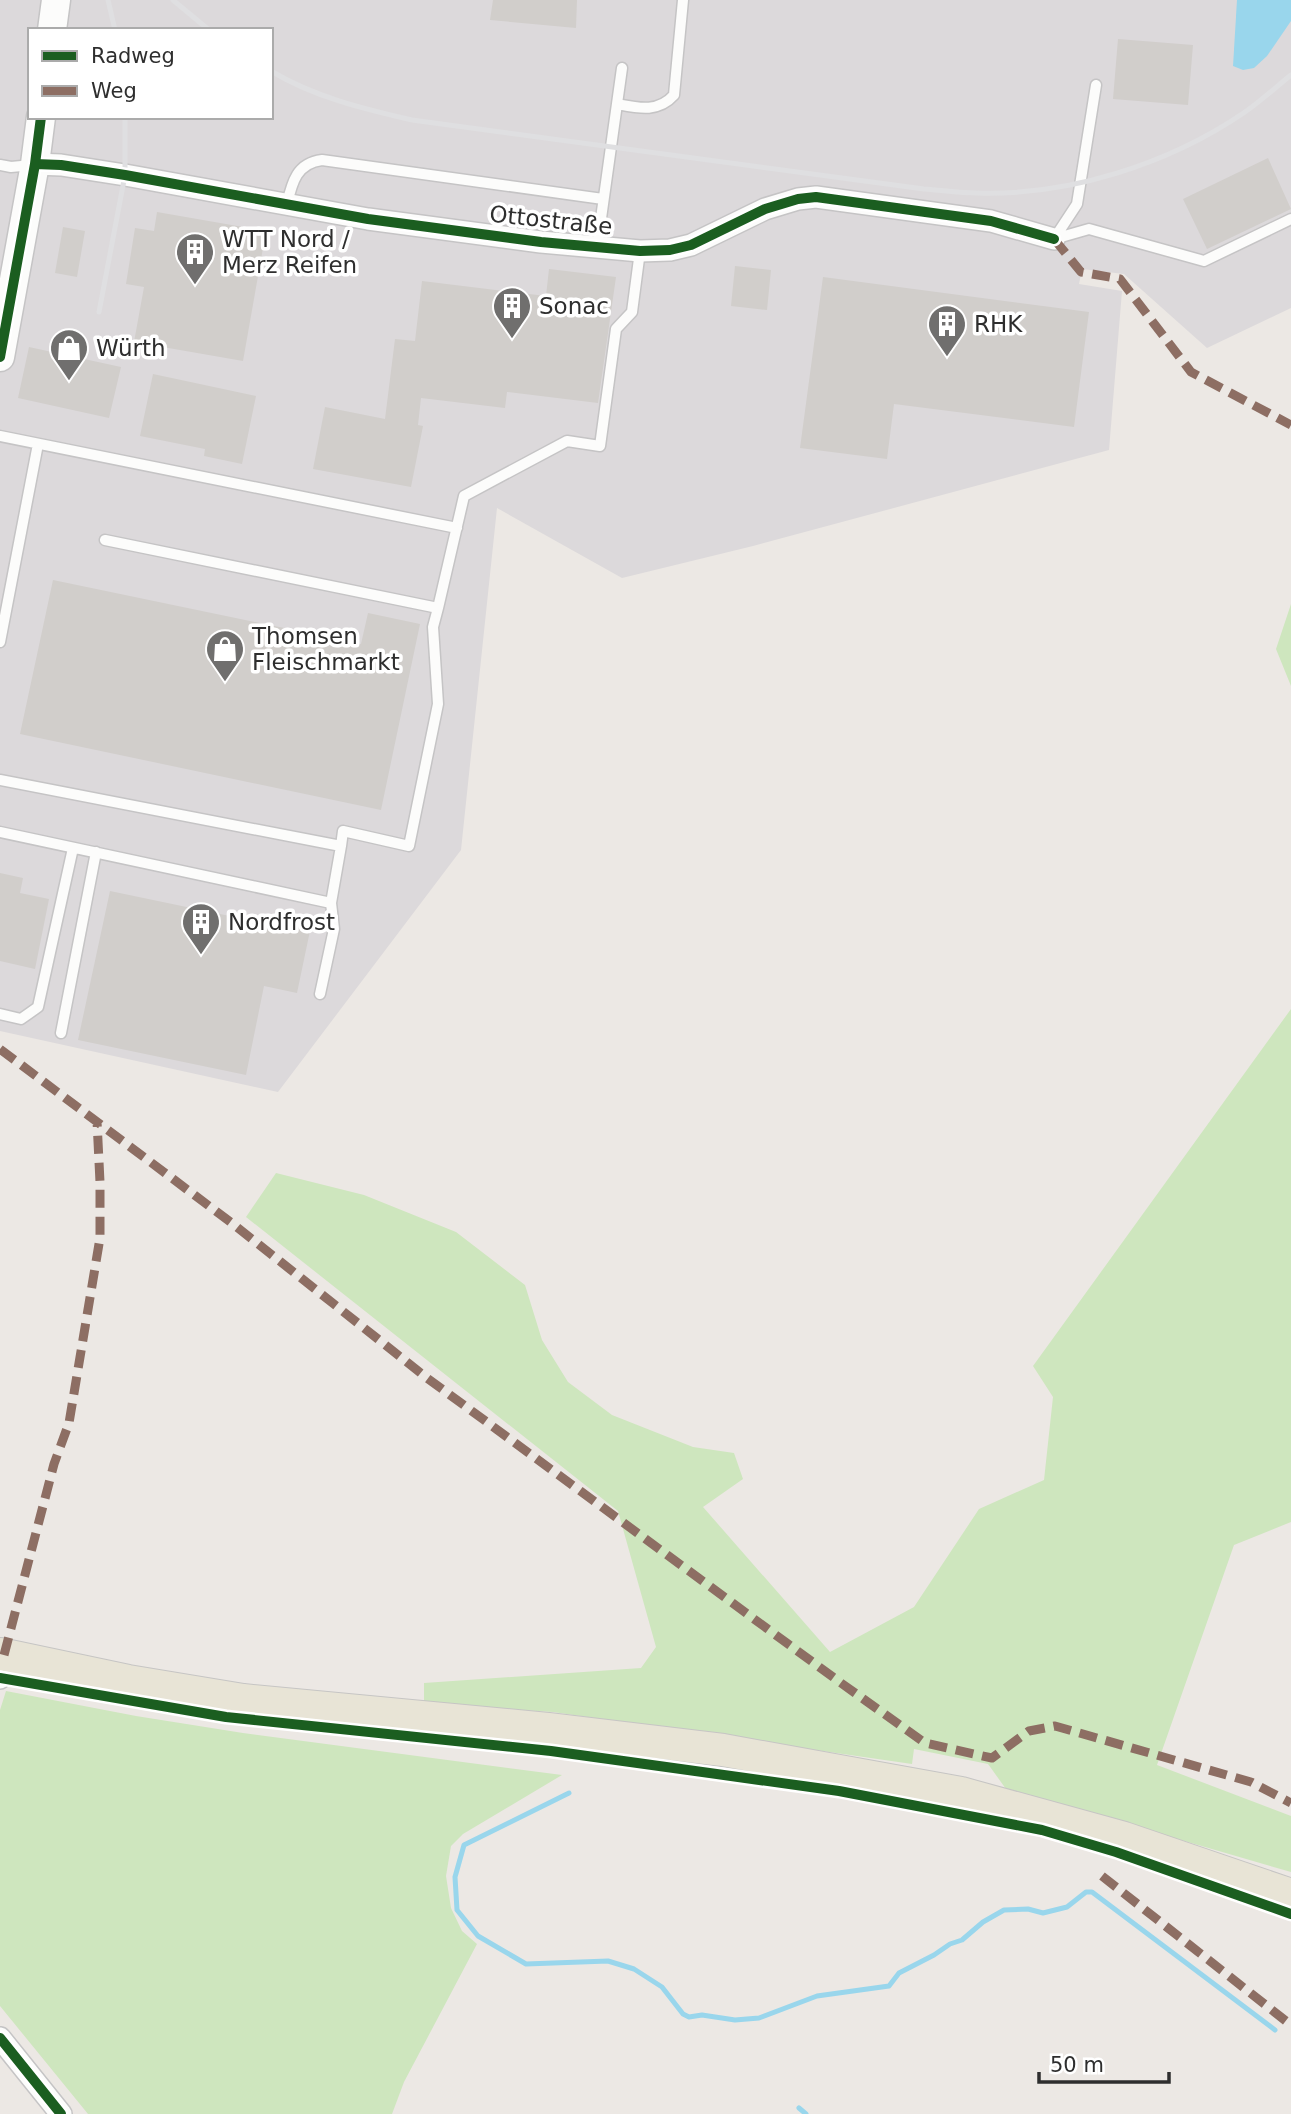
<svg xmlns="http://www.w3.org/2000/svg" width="1291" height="2114" font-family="'DejaVu Sans',sans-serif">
  <rect width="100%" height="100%" fill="#ece8e4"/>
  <path fill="#dcd9db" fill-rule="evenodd" d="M0,0H1291V308L1207,348L1124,274L1082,269L1079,284L1122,291L1109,450L753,546L622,578L497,508L461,850L278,1092L0,1031ZM30,30H271V117H30Z"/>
  <path fill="#cee6be" d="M1291,604V686L1276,649Z
    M1291,1009V1522L1234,1545L1157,1765L1291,1816V1872L1006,1789L988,1764L914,1749L912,1764L553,1712L424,1704V1683L641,1668L656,1647L618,1511L246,1217L276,1173L364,1195L456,1232L525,1285L542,1340L568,1382L612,1415L693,1447L734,1453L743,1479L703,1507L830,1652L914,1607L979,1509L1044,1480L1053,1397L1033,1366Z
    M6,1691L136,1716L243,1733L562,1775L463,1834L451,1846L446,1876L451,1908L462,1931L477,1944L404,2082L392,2114H88L0,2006V1710Z"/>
  <path fill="#99d6ec" d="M1237,0H1291V21L1267,56L1254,68L1243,70L1233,66Z"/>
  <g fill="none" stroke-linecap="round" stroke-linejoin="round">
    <path stroke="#99d6ec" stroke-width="5" d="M569,1793L464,1845L455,1877L457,1910L478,1936L526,1964L608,1961L634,1969L662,1987L683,2014L689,2017L702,2015L735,2020L759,2018L817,1996L889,1986L899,1973L934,1955L950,1944L962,1940L983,1922L1004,1910L1028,1909L1043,1913L1067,1907L1086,1892H1092L1275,2030
      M799,2108L806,2114"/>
  </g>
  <path fill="#d1cecb" d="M493,0H577L576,28L490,20Z
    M1118,39L1193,45L1188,105L1113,99Z
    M1268,158L1291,209L1207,249L1183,199Z
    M157,212L266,231L243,361L134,342L144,287L126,284L135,228L154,231Z
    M63,227L85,231L77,277L55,273Z
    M735,266L771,270L767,310L731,306Z
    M549,269L616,277L598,403L507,392L505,408L421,398L418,425L423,426L411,487L313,469L325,407L385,419L395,339L415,341L422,281L546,296Z
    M823,277L1089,312L1074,427L894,404L887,459L800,448Z
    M29,347L121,367L109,418L18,398Z
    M153,374L256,396L242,464L204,456L205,449L140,436Z
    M53,580L361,644L368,613L420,624L381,810L20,734Z
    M0,873L23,878L20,893L49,899L35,969L0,961Z
    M110,891L268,924L269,917L311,926L297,993L264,986L246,1075L78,1040Z"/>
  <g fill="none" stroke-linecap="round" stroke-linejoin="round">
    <defs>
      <path id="lane" d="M617,104C638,108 658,113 674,95L683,0
        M0,165L11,167L32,165
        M287,204C292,182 297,163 322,160L603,199
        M1054,239L1089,229L1204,261L1291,219
        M1054,239L1077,204L1096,85
        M597,247L622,68
        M0,436L457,528
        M438,608L464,496L567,441L600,446L616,329L632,312L640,251
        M0,642L38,444
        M0,780L341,846L343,831L409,846L438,704L433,627L438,608L105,540
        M0,832L331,903L341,846
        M320,994L334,929L331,903
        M0,1014L21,1019L38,1007L73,848
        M61,1033L96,852"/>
      <path id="street" d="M35,164L61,165L125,175L368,219L541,242L640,251L670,250L691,245L765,209L798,199L816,197L991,221L1054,239
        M0,1678L4,1655
        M0,2038L61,2114"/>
      <path id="secondary" d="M52,30L56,0
        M0,357L35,164L41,117"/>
      <path id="primary" d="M0,1654L128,1681L243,1700L548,1729L723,1750L961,1793L1124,1838L1291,1895"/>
    </defs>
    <use href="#lane" stroke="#c5c4c5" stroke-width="13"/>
    <use href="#street" stroke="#c5c4c5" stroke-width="24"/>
    <use href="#secondary" stroke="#c5c4c5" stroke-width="31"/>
    <use href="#primary" stroke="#c6c5c4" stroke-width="34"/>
    <use href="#lane" stroke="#fcfcfb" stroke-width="10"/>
    <use href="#street" stroke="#fcfcfb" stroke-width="21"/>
    <use href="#secondary" stroke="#fcfcfb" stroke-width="28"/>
    <use href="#primary" stroke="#e8e4d6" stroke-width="32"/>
    <path stroke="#dfdfe1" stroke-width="5" d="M108,0L115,30
      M173,0L209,30
      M271,71C314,97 364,109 412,120L924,189C941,190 959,193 977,193C1069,196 1169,164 1245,112C1261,101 1276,87 1291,75
      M99,312L125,175V117"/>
    <path stroke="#8d6e63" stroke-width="9" stroke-dasharray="18 9" stroke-linecap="butt" d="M1054,239L1081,272L1120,279L1191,372L1291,425
      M0,1049L233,1224L427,1378L841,1683L925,1743L992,1758L1029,1731L1055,1726L1251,1782L1291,1803
      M4,1655L54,1464L69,1423L100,1238V1182L97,1121
      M1102,1876L1291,2025"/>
    <defs>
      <path id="cycleway" d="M35,164L61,165L125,175L368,219L541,242L640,251L670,250L691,245L765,209L798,199L816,197L991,221L1054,239
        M0,357L35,164L41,117
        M0,1678L226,1717L551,1751L839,1791L1042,1830L1116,1852L1291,1914
        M0,2038L61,2114"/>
    </defs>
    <use href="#cycleway" stroke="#fff" stroke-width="15"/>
    <use href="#cycleway" stroke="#1b5e20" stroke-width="10"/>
  </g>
  <defs>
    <symbol id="building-pin" viewBox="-11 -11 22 30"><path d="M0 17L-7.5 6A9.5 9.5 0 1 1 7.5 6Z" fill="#706f6e" stroke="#fff"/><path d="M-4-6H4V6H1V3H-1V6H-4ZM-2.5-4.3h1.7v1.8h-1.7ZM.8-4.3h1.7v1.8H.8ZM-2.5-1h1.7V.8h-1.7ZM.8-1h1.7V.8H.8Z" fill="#fff"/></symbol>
    <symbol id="shop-pin" viewBox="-11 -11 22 30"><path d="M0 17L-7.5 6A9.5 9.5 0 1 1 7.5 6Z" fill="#706f6e" stroke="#fff"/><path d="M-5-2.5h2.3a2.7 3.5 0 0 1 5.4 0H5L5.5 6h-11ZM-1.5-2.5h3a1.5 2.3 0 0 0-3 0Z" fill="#fff"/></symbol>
  </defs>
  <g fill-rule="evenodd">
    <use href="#building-pin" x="173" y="230" width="44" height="60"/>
    <use href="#building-pin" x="490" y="284" width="44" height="60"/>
    <use href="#building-pin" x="925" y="302" width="44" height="60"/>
    <use href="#shop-pin" x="47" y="326" width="44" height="60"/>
    <use href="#shop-pin" x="203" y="627" width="44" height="60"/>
    <use href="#building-pin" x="179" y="900" width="44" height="60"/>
  </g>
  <g text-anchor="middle" stroke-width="7" stroke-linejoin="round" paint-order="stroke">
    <g font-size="23" fill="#2e2e2e" stroke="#fff">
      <text transform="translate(551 220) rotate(6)" y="8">Ottostraße</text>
    </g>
    <g font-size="23" fill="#2e2e2e" stroke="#fff" text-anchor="start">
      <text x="222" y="247">WTT Nord /<tspan x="222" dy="26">Merz Reifen</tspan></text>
      <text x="539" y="314">Sonac</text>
      <text x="974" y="332">RHK</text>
      <text x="96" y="356">Würth</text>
      <text x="252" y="644">Thomsen<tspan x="252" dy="26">Fleischmarkt</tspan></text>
      <text x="228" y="930">Nordfrost</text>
    </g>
  </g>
  <rect x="28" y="28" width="245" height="91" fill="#ffffff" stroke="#ababab" stroke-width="2"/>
  <rect x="42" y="51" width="35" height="10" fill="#1b5e20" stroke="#ababab" stroke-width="2"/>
  <text x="91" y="63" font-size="21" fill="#2e2e2e">Radweg</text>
  <rect x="42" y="86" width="35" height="10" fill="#8d6e63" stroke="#ababab" stroke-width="2"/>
  <text x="91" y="98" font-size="21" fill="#2e2e2e">Weg</text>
  <path d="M1039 2072v10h130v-10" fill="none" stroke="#2e2e2e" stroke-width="3.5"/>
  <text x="1050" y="2072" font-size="21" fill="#2e2e2e" stroke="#ffffff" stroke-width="5" paint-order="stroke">50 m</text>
</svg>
